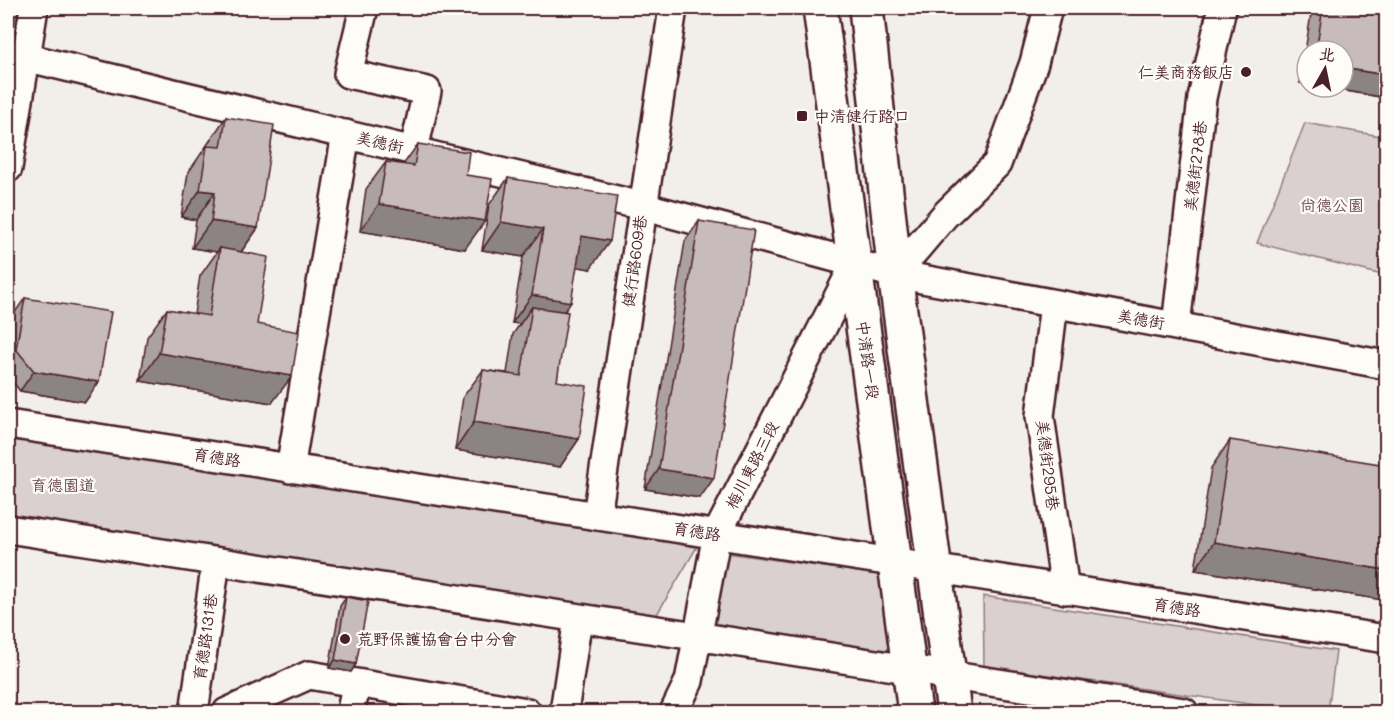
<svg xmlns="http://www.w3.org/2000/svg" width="1394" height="720" font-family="Mali,'LXGW WenKai TC',sans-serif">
  <rect width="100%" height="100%" fill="#f2efeb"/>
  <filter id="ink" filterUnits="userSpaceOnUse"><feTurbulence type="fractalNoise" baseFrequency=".0167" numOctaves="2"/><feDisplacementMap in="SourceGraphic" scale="12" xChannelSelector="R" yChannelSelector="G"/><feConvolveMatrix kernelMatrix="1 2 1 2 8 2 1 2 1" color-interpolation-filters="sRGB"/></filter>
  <g filter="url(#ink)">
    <path fill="#d9d0cf" stroke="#92787d" stroke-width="1.5" d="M1305,123L1386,137V276L1257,243Z
      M8,433L697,547L656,616L8,520Z
      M727,553L880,575L890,654L715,624Z
      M983,596L1336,651L1328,712H1306L984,666Z"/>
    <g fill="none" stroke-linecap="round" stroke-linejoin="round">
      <defs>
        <path id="minor" d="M364,8L348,74L427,91L414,150
          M8,53L642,206L895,274L1386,365
          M8,168L34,8
          M895,274L945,215L997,164L1034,63L1048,8
          M1054,304L1040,416L1065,590
          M1176,326L1202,98L1222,8
          M8,424L1386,639
          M290,469L346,134
          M597,516L673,8
          M8,529L1184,712
          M194,712L216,562
          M227,712L309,675L527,712
          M351,712L356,683
          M564,712L578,618
          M674,712L689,681L717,534L855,264"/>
        <path id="major" d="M820,8L915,712
          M866,8L895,274L954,712"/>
      </defs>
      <use href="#minor" stroke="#4a1f2b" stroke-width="32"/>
      <use href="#major" stroke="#4a1f2b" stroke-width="38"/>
      <use href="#minor" stroke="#fdfcf7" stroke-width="27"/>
      <use href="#major" stroke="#fdfcf7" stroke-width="33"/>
    </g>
    <path fill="#aca1a1" stroke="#4a1f2b" stroke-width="1.5" d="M1316,8H1386V98L1324,87H1343V51H1307V84L1300,83L1311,14Z
      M226,117L258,228L241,252L257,324L272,403L140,381L147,337L167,309L194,314L200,276L217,252L192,248L196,220L181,217L188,173Z
      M418,144L466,175L465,249L360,231L366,189L386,162L403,165Z
      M508,178L590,269L576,266L571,302L564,312L557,381L579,439L560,467L455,450L463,397L483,370L507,373L513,334L520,324L512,323L523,257L482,250L489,205Z
      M699,221L700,498L645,489L685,241Z
      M25,298L99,382L85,402L20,391L8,376V337L11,318Z
      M1230,440L1383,600L1195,570L1211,468Z
      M346,597L356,664L351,672L329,668L340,606Z"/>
    <path fill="#8c8383" stroke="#4a1f2b" stroke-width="1.5" d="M1343,68L1386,75V98L1324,87H1343Z
      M1307,74V84L1300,83Z
      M200,190L215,192L196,220L181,217Z
      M379,204L485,221L465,249L360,231Z
      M211,221L258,228L238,256L220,248L217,252L192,248Z
      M501,222L543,229L523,257L482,250Z
      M582,236L610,241L590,269L562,264Z
      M532,295L571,302L551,329L532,307L520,324L512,323Z
      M159,353L292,376L272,403L140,381Z
      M34,371L99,382L85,402L20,391Z
      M474,422L579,439L560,467L455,450Z
      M659,469L714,478L700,498L645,489Z
      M1214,542L1386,570V594L1383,600L1195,570Z
      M335,660L356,664L351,672L329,668Z"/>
    <path fill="#c8bbbb" stroke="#4a1f2b" stroke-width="1.5" d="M1323,8H1386V75L1343,68V51H1316Z
      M226,117L274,125L258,228L211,221L215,192L200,190L207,146L221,147Z
      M418,144L469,152L466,175L492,179L485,221L379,204L386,162L414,166Z
      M508,178L617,196L610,241L582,236L571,302L532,295L543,229L501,222Z
      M699,221L754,230L714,478L659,469Z
      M220,248L268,257L257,324L299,332L292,376L159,353L167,309L209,316Z
      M25,298L111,312L99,382L34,371L16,349Z
      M532,307L568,312L557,381L587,386L579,439L474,422L483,370L521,376Z
      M1230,440L1386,465V570L1214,542Z
      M346,597L368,601L356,664L335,660Z"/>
  </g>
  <g fill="#4a1f2b" stroke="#fdfcf7" stroke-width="2">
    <circle cx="1246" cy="72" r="6"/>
    <rect x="796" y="110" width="12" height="12" rx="3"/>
    <circle cx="345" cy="639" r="6"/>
  </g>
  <g text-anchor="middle" stroke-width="4.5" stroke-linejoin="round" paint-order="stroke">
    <g font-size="16" fill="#4a1f2b" stroke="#fdfcf7" text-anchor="start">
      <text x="1234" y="78" text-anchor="end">仁美商務飯店</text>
      <text x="814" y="122">中清健行路口</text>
      <text x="357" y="645">荒野保護協會台中分會</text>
    </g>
    <g font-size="16" fill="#4a1f2b" stroke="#fdfcf7">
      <text transform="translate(380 142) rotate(13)" y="6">美德街</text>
      <text transform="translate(1195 166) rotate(-83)" y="6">美德街278巷</text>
      <text transform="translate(634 261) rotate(-82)" y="6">健行路609巷</text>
      <text transform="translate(1141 319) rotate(10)" y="6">美德街</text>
      <text transform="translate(868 360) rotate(82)" y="6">中清路一段</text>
      <text transform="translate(217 457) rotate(9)" y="6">育德路</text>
      <text transform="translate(752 465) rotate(-63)" y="6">梅川東路三段</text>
      <text transform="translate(1048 465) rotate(83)" y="6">美德街295巷</text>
      <text transform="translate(697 531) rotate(9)" y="6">育德路</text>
      <text transform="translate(1177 607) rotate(9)" y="6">育德路</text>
      <text transform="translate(205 637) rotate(-82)" y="6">育德路131巷</text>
    </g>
    <g font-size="16" fill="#6e4b54" stroke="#fdfcf7">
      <text x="1332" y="211">尚德公園</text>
      <text x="63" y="491">育德園道</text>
    </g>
  </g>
  <rect width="1394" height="720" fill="none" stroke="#fdfcf7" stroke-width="30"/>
  <rect x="15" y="15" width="1364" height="690" fill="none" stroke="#4a1f2b" stroke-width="2" filter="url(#ink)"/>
  <g transform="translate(1325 69) rotate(9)"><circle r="28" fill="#fdfcf7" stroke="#b5a4a5" stroke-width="1.5"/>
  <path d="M0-4.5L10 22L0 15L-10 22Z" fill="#4a1f2b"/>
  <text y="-9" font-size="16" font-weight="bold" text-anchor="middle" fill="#4a1f2b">北</text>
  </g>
</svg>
